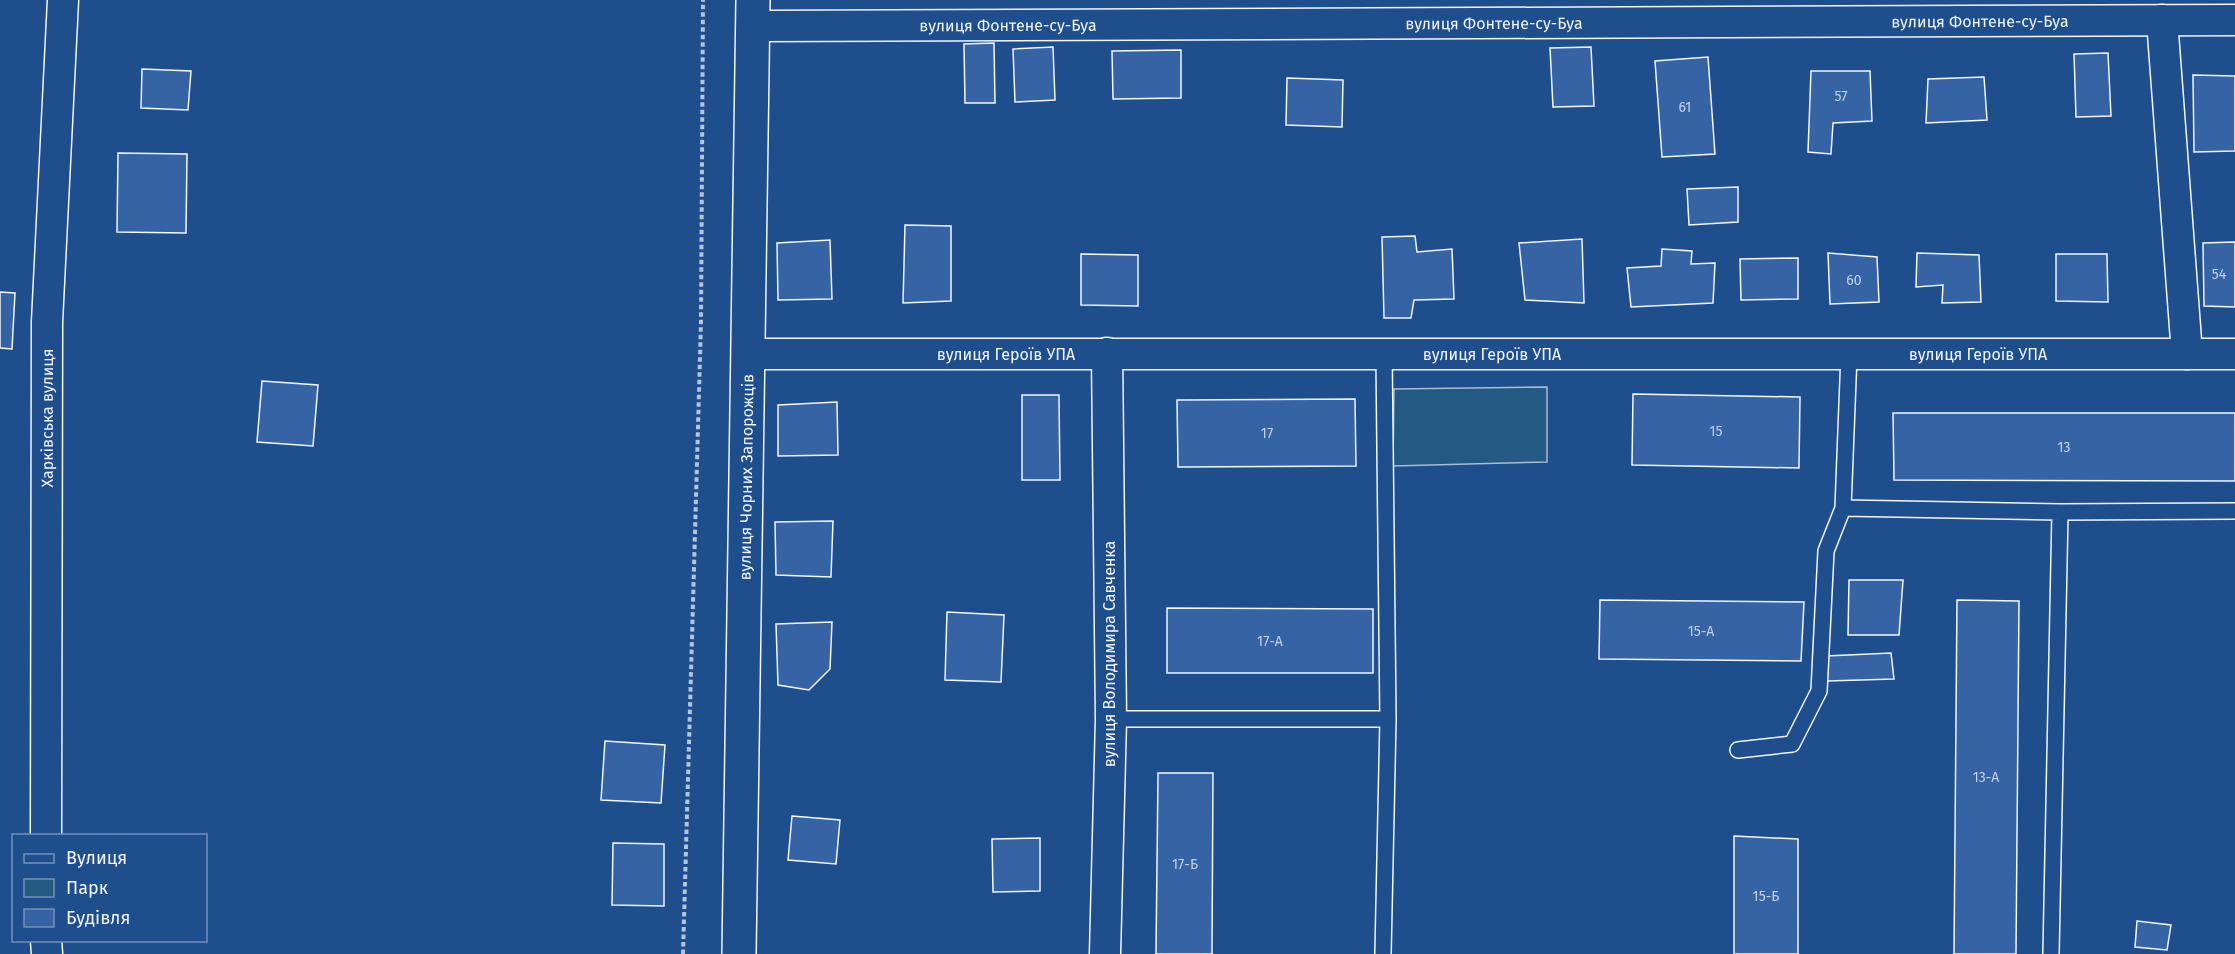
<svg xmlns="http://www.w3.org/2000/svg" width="2235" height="954" font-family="'Fira Sans',sans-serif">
  <rect width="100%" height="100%" fill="#1f4e8c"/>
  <path fill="#245a82" stroke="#a8bbd7" stroke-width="1.5" d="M1547,387V462L1393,466L1394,389Z"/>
  <path fill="#3563a3" stroke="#f2f6ff" stroke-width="1.5" d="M994,43L995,103H965L964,44Z
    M1053,47L1055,100L1015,102L1013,49Z
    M1591,47L1594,106L1553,107L1550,48Z
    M1181,50V98L1113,99L1112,51Z
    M2108,53L2111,116L2076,117L2074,54Z
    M1708,57L1715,154L1662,157L1655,61Z
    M142,69L191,71L188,110L141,108Z
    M1811,71H1870L1872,121L1833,123L1831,154L1808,152Z
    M2193,75L2235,76V151L2194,152Z
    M1984,77L1987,120L1926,123L1928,79Z
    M1287,78L1343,80L1342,127L1286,125Z
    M118,153L187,154L186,233L117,232Z
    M1738,187V222L1689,225L1687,189Z
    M905,225L951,226V301L903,303Z
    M1415,236L1417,252L1452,249L1454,299L1414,300L1411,318H1384L1382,237Z
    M1582,239L1584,303L1525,300L1519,243Z
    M830,240L832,299L778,300L777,243Z
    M2235,242V307L2204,306L2203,243Z
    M1662,249L1692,251L1691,264L1715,263L1713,303L1631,307L1627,268L1661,266Z
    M1828,253L1877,257L1879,302L1830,304Z
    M1917,253L1979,255L1981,302L1942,303L1943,285L1916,287Z
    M1081,254L1138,255V306L1081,305Z
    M2056,254H2107L2108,302L2056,301Z
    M1798,258V299L1741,300L1740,259Z
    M0,292L15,293L12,349L0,348Z
    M262,381L318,385L313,446L257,442Z
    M1633,394L1800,397L1799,468L1632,465Z
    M1022,395H1059L1060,480H1022Z
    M1355,399L1356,466L1178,467L1177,400Z
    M837,402L838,455L778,456V405Z
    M1893,413H2235V481L1894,480Z
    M833,521L831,577L776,575L775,522Z
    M1849,580H1903L1899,635H1848Z
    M1600,600L1804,602L1801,661L1599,659Z
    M1957,600L2019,601L2016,954H1954Z
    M1167,608L1373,609V673H1167Z
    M947,612L1004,615L1001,682L945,680Z
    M832,622L830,669L809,690L778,685L776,624Z
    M1891,653L1894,679L1827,681L1826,656Z
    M605,741L665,745L661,803L601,800Z
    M1158,773H1213L1212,954H1156Z
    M792,816L840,820L836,864L788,860Z
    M1734,836L1798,839V954H1734Z
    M1040,838V891L993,892L992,839Z
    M613,843L664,844V906L612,905Z
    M2137,921L2171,925L2167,950L2135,947Z"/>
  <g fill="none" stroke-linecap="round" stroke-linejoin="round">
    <defs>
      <path id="service" d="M1843,508L2060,512L2051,954
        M2060,512L2235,511
        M1111,719H1388L1384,355
        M1738,750L1792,744L1819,691L1826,551L1843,508L1849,354
        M1383,954L1388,719"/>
      <g id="minor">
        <path d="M2162,20L2187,354"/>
        <path id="s1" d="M753,26L2235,20"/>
        <path id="s2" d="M748,354H2235"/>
        <path id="s3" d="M46,836L47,322L63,0"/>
        <path d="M46,940L47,954"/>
        <path d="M1105,954L1111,719L1107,353"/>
      </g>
      <g id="tertiary">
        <path id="s4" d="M739,954L753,0"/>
      </g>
    </defs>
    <use href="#service" stroke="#f2f6ff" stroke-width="18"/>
    <use href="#minor" stroke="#f2f6ff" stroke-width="33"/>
    <use href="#tertiary" stroke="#f2f6ff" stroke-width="36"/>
    <path stroke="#b3c4dc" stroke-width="4" stroke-dasharray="4.5 3" stroke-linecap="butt" d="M683,954L701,322L703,0"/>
    <use href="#service" stroke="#1f4e8c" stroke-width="15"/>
    <use href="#minor" stroke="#1f4e8c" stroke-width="30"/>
    <use href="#tertiary" stroke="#1f4e8c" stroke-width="33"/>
  </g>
  <g text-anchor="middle" stroke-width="4.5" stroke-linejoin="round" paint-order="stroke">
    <g font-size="14" fill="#c3d1e8">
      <text x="1841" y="101">57</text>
      <text x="1685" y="112">61</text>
      <text x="2219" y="279">54</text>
      <text x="1854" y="285">60</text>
      <text x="1716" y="436">15</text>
      <text x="1267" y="438">17</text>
      <text x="2064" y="452">13</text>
      <text x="1701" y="636">15-А</text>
      <text x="1270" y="646">17-А</text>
      <text x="1986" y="782">13-А</text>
      <text x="1185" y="869">17-Б</text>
      <text x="1766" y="901">15-Б</text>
    </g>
    <g font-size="16" fill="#f2f6ff" stroke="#1f4e8c">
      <text dy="6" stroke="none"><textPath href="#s1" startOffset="1227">вулиця Фонтене-су-Буа</textPath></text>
      <text dy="6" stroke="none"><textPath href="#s1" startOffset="741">вулиця Фонтене-су-Буа</textPath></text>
      <text dy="6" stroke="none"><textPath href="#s1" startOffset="255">вулиця Фонтене-су-Буа</textPath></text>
      <text dy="6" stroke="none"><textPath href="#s2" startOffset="258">вулиця Героїв УПА</textPath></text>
      <text dy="6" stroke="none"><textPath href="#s2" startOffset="1230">вулиця Героїв УПА</textPath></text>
      <text dy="6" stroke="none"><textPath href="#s2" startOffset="744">вулиця Героїв УПА</textPath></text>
      <text dy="6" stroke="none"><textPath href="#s3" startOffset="418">Харківська вулиця</textPath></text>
      <text dy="6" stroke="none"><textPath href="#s4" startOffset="477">вулиця Чорних Запорожців</textPath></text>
      <text transform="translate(1109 654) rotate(-90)" y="6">вулиця Володимира Савченка</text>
    </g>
  </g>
  <rect x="12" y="834" width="195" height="108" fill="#1f4e8c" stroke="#7391ba" stroke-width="1.5"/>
  <rect x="24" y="854" width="30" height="9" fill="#1f4e8c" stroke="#7391ba" stroke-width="1.5"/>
  <text x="66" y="864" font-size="18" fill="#f2f6ff">Вулиця</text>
  <rect x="24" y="879" width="30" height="18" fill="#245a82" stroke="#7391ba" stroke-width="1.5"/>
  <text x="66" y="894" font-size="18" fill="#f2f6ff">Парк</text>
  <rect x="24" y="909" width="30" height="18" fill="#3563a3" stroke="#7391ba" stroke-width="1.5"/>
  <text x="66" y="924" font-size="18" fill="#f2f6ff">Будівля</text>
</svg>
